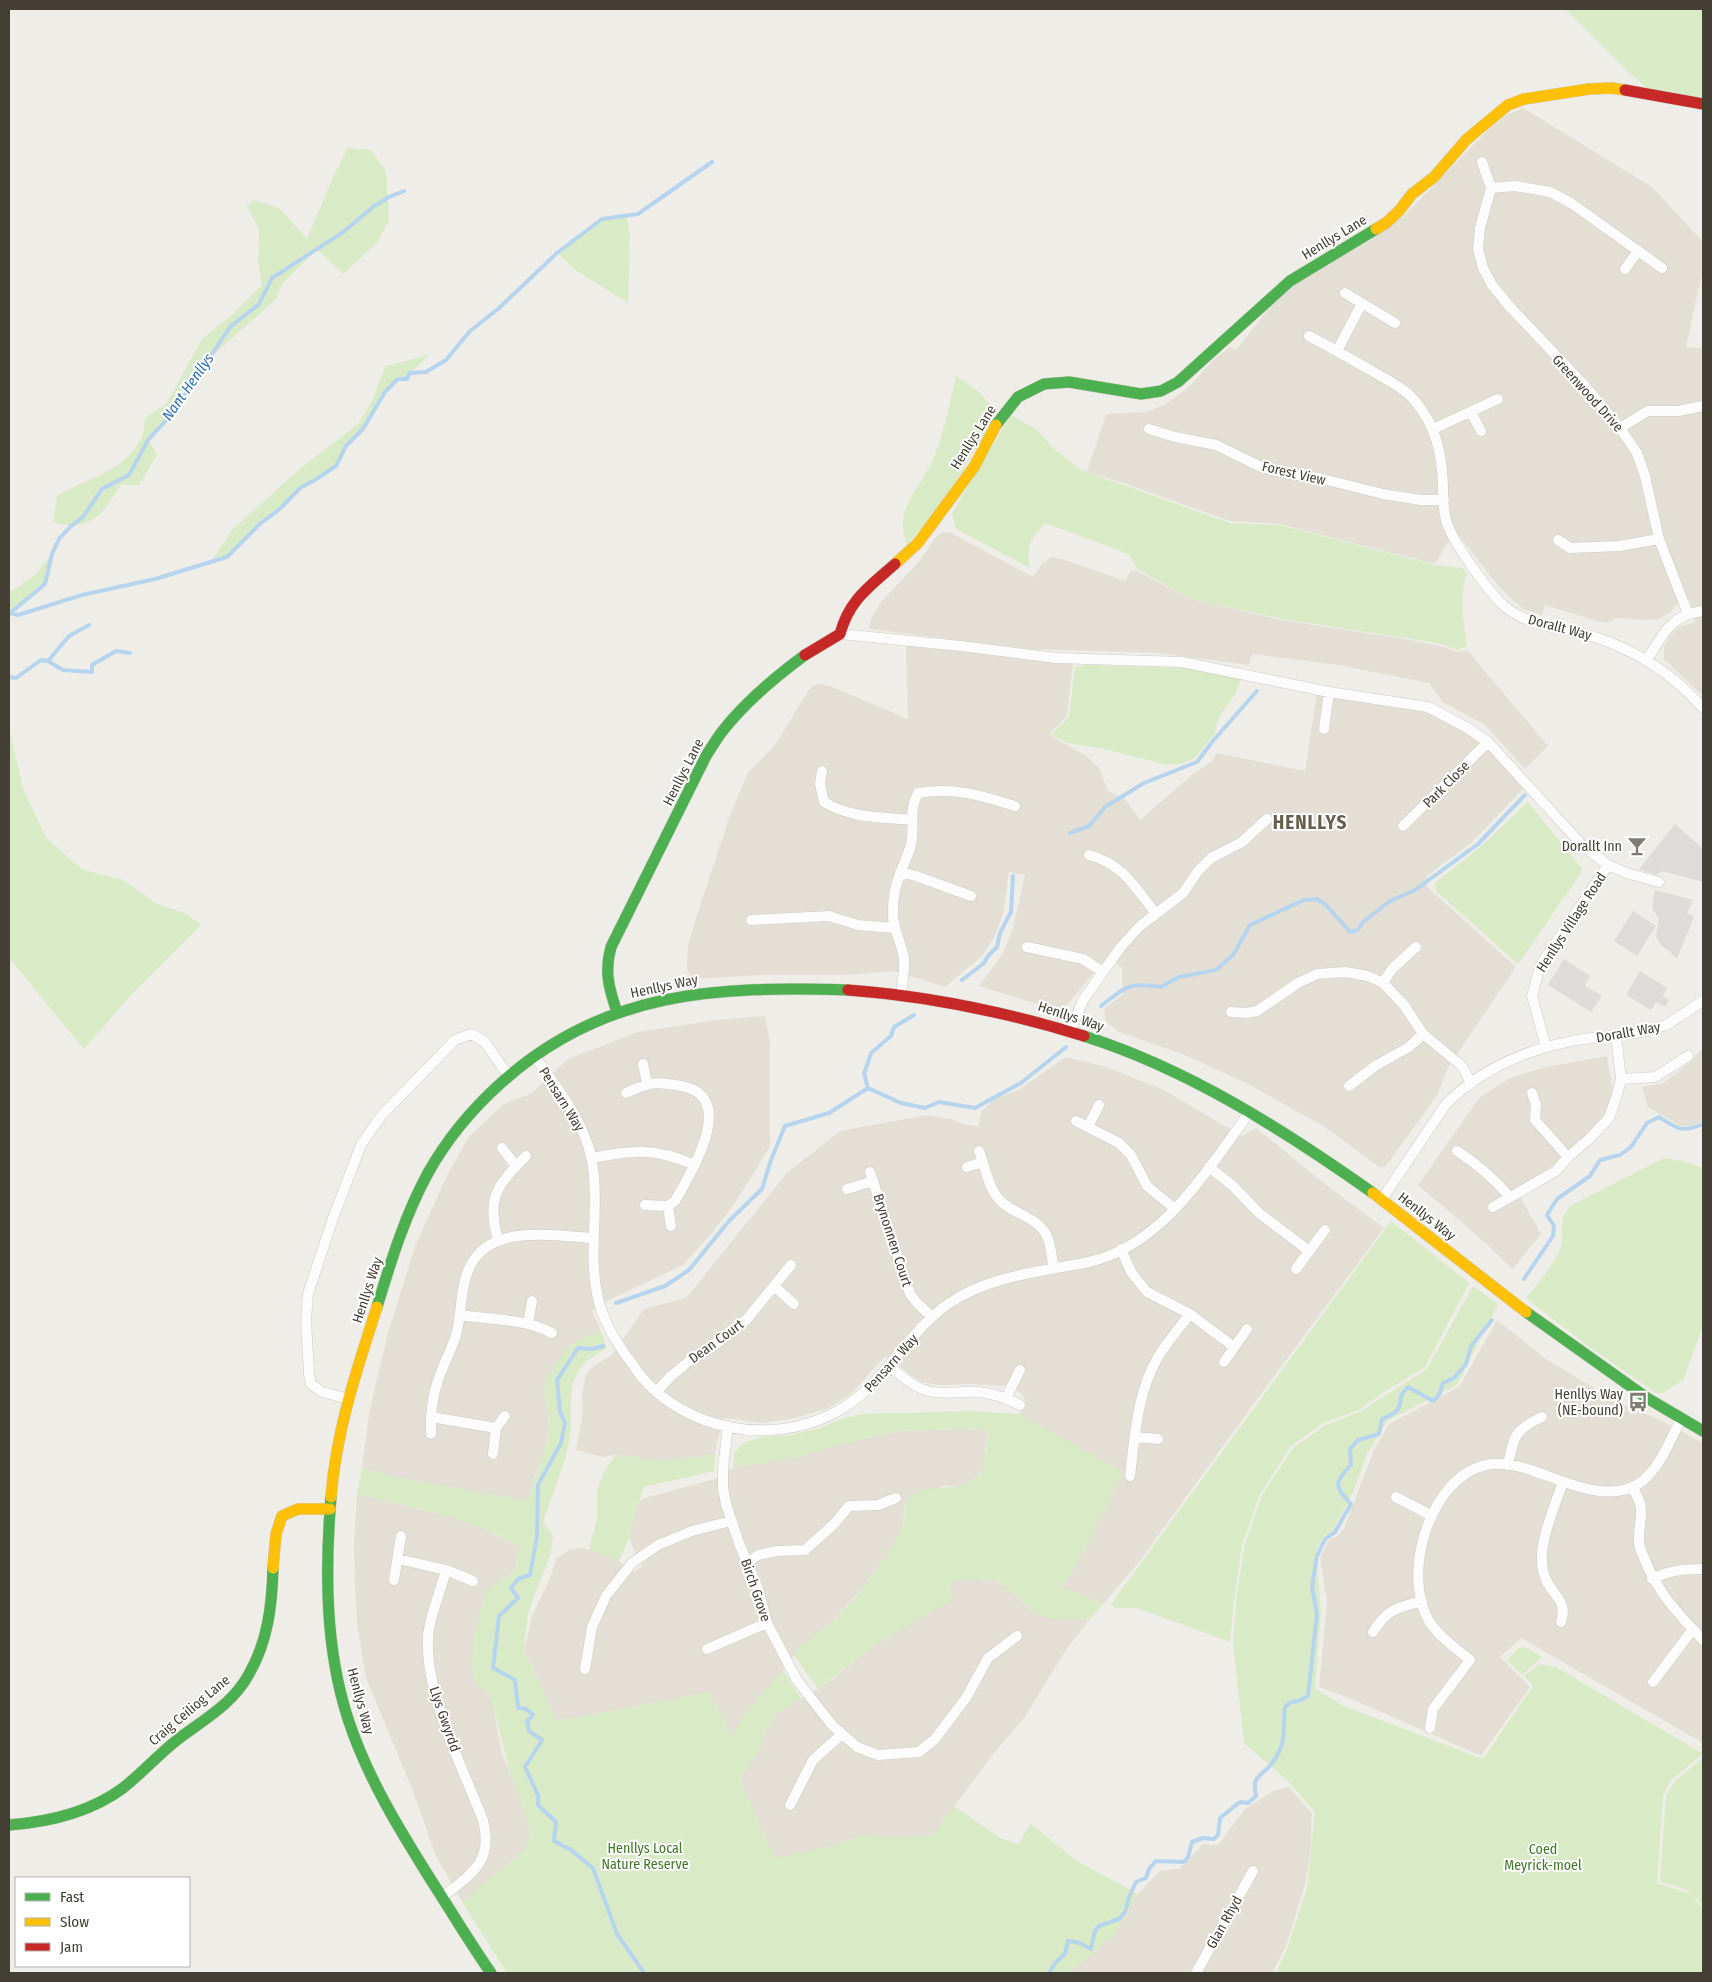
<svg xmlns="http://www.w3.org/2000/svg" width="1712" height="1982" font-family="'Fira Sans Condensed',sans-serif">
  <rect width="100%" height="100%" fill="#eeede8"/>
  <path fill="#e3dfd5" d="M1523,108L1652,187L1703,242V268L1686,347L1703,348V696L1664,659V648L1669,637L1680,627L1695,622L1690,599L1674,606L1671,612L1659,619L1643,620L1617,618L1608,623L1600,622L1545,605L1542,615L1523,609L1498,586L1458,534L1447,544L1435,564L1279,524L1230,521L1123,483L1087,472L1106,414L1147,412L1166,404L1190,386L1213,360L1230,347L1236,350L1275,301L1298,283L1403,217L1491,127L1507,115Z
    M942,532L951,533L1033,577L1042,564L1051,557L1065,560L1125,581L1131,571H1137L1191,599L1281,620L1405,639L1440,646L1458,652L1467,650L1548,746L1525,769L1485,725L1443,702L1429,683L1338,665L1252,654L1249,665L1157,653L1029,649L869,629L871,619L881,602L918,563L935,538Z
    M906,645L1073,663L1067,716L1049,735L1085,755L1099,768L1108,791L1125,799L1140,820L1192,775L1212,761L1217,753L1305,771L1317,692L1411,707L1445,719L1474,736L1498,756L1524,788L1471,843L1427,876L1426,886L1516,967L1449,1066L1436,1097L1385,1167H1379L1325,1127L1248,1084L1185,1055L1119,1032L1106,1022L1104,1009L1123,994L1122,968L1108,956L1067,1005L1061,1009H1053L979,986L1003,953L1013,928L1025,875L1009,872L1003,913L995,936L982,956L945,987L893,971L848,975H761L691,979L687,968L688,946L696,918L730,815L748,773L775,745L808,691L813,686L819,684L830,686L908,719Z
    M765,1016L770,1043V1146L749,1181L732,1207L712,1233L683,1265L613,1298L592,1311L601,1331L570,1345L544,1391L548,1407L549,1426L545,1450L534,1478L530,1496L521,1500L388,1476L362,1468L369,1413L388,1333L415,1246L447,1176L468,1138L502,1105L532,1093L568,1059L638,1032L716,1020Z
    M1703,1048V1121L1690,1126H1681L1648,1107L1642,1087L1663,1083L1688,1064Z
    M1607,1056L1613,1093L1605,1116L1588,1134L1555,1164L1516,1189L1541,1234L1513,1269L1473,1232L1418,1185L1480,1097L1510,1078L1546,1067Z
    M1066,1057L1106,1067L1162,1089L1242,1136L1256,1128L1325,1184L1384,1228L1258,1398L1139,1562L1103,1604L1062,1588L1082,1555L1061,1439L1019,1414L1026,1401L1021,1393L1005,1386L972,1384L939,1385L921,1382L885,1356L852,1393L829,1408L795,1418L763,1423L724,1418L717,1442L715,1454L690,1458L658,1461L617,1454L603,1457L576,1450L583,1413L582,1394L586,1375L591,1368L613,1354L644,1309L686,1298L787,1173L840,1131L927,1115L951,1119L966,1125L978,1126L982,1111L993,1100L1020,1089Z
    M1497,1320L1546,1359L1617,1402L1662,1421L1703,1443V1743L1521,1638L1500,1657L1530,1687L1481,1756L1352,1699L1319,1687L1327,1602L1320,1558L1328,1541L1339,1535L1344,1528L1374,1450L1389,1424L1459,1387Z
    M962,1429L985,1430L989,1440L985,1448V1463L977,1477L963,1486H943L905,1503L903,1526L892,1548L864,1586L831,1623L796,1652L783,1670L744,1715L731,1737L710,1692L557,1721L524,1651L532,1616L550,1578L556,1559L570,1549L583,1548L600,1552L619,1561L634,1572L642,1566L629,1539L634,1516L640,1501L648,1497L715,1479L733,1468L797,1457L841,1444L899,1431Z
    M357,1494L467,1521L518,1546L516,1569L486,1591L475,1683L488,1694L493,1704L502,1755L515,1783L531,1833L523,1851L462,1902L436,1856L413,1791L366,1678L357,1624L355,1584L354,1544Z
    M969,1578L994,1581L1008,1587L1030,1610L1041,1616L1089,1620L1064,1653L1024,1718L990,1758L937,1830L927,1836L902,1838L861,1835L834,1845L775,1859L739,1779L759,1751L765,1732L777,1712L823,1686L875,1645L952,1599L949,1588L953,1582Z
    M1288,1787L1312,1813L1311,1847L1305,1885L1286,1946L1272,1973H1068L1113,1936L1138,1894L1160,1871L1179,1869L1203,1844L1218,1845L1245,1809L1273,1791Z"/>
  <path fill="#d9eac7" d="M1565,9H1703V98L1647,88L1629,73Z
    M348,148L371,150L386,171L389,220L377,243L343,274L317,249L283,283L275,300L211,357L172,414L148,439L157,455L139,485H121C101,515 92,532 53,522L57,496C87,478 122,473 140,440C144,434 144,425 145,418L167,403L202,339L235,312L262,285L258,262L259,229L247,207L254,200L279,208L307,239L334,175Z
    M626,216L630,235L628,303L577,271L557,253L602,219Z
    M429,355L410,373L407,379H398L385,392L363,429L346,446L336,466L315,480L300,488L280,509L261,523L227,557L211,562L233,529L301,468L358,424L370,405L386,366Z
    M956,376L978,391L997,412L963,470L933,515L907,544C892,507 923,487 935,455C945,430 950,402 956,376Z
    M1011,415L1036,429L1053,448L1081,470L1230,523L1279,525L1435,565L1462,568L1467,573C1458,596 1464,623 1467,646L1458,650L1441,644L1406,638L1282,619L1191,599L1137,569L1129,554L1045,523C1031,539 1025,547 1030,568L956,529L952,513Z
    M52,554L45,584L9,614V593L35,575Z
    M1086,665L1185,668L1241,679L1236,693L1219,716L1215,733L1195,758L1181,764H1164L1100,748L1067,743L1051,735L1069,717L1075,667Z
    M9,728L23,788L46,838L83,870L123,880L157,904L187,914L201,925L129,997L84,1049L11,960L9,955Z
    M1528,802L1583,870L1518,964L1436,891L1435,883L1479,848Z
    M1664,1158L1682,1161L1703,1168V1326L1683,1380L1663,1393H1656L1584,1343L1526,1298C1536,1286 1557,1261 1561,1246C1565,1228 1556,1224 1570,1206Z
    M1391,1221L1469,1283L1425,1367L1384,1392L1359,1410L1323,1423L1291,1446L1260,1494L1242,1545L1235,1593L1230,1642L1137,1608H1116L1111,1604Z
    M1473,1286L1498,1304L1457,1385L1387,1421L1367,1454L1354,1490L1333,1530L1323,1537L1316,1551L1321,1612L1315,1688L1341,1705L1483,1759L1533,1686L1524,1676L1539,1664L1556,1667L1703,1754L1672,1779L1663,1795L1657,1883L1691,1894L1703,1909V1973H1276L1287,1949L1307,1888L1315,1812L1287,1780L1244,1743L1233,1643L1237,1592L1245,1544L1262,1495L1293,1448L1324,1426L1361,1411L1427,1369Z
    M601,1331L607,1348C594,1356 582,1362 576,1376C567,1395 573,1416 570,1437C565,1466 552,1494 543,1522L553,1536L551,1553L528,1612L524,1651L557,1721L710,1692L731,1737L744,1715L783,1670L801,1699L777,1712L765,1732L759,1751L739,1779L775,1858L834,1845L861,1835L899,1837L927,1836L937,1830L954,1806L1000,1838L1018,1844L1031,1824L1077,1861L1138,1894L1113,1936L1068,1973H507L462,1902L523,1851L531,1833L508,1765L493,1704L488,1694L475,1683L472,1667L474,1637L486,1591L516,1569L518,1546C468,1517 412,1508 357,1494L362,1468L388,1476L521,1500L530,1496C535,1473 547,1450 549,1426C550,1414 545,1404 544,1392C544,1381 562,1353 570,1346C577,1339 592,1335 601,1331Z
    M974,1411L1019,1414L1123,1472L1082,1555L1062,1587L1103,1604L1089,1620C1076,1619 1050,1620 1039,1615C1026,1609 1020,1597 1009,1589C995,1576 970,1578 953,1582L950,1588L953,1599L875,1645L818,1689L794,1655C803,1642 819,1634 831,1623C854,1601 874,1575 891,1548C895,1542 899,1535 902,1528C907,1518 901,1503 911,1496C931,1482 964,1494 978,1475C987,1463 983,1452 989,1440L985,1430L962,1429L899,1431L841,1444L797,1457L733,1468L735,1452L745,1442L762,1437L791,1435L820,1428L841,1419L863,1414Z
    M617,1454L658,1461L690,1458L715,1454L714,1471L644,1487L634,1516L629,1539L619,1561L589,1549L597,1519V1491L605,1470Z
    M1525,1647L1542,1657L1522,1675L1507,1660L1519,1648Z
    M1703,1758V1906C1688,1888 1682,1887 1660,1882L1666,1795L1676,1780Z"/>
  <path fill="#dedcd8" d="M1675,824L1703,849V882L1662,871L1656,875L1639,869Z
    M1655,890L1693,900L1687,913L1694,917L1677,958L1661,945L1656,936L1659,919L1652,908Z
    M1633,911L1656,926L1637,956L1614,941Z
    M1564,959L1590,976L1585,986L1602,996L1591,1012L1548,985Z
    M1640,971L1667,988L1663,996L1669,1000L1665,1007L1656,1002L1651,1010L1626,995Z"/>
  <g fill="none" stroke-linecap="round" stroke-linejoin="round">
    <path stroke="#b7d4ee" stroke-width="4" d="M9,613L18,615L82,595L155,579L227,557L261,523L280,509L300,488L315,480L336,466L346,446L363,429L385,392L398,379H407L410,373L426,372L446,360L470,331L498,309L557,253L602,219L638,214L712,162
      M9,614L45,584L52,554L59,539L70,527L83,517L102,489L129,475L148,440L172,414L230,327L259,304L272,278L342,233L373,207L389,197L404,191
      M48,661L69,636L89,625
      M9,677L16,678L41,660L48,661L63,670L92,672V665L116,651L130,653
      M1070,833L1089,826L1105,807L1144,783L1197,762L1212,742L1257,691
      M962,980L984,963L988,956L997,947L1000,933L1011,912L1013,876
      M1101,1006C1127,986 1128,982 1161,987L1179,977L1216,970L1233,955L1250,925L1304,900L1317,899L1326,905L1350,932L1358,930L1363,922L1390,901L1415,890L1478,844L1525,795
      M868,1088L901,1103L925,1108L939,1102L975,1108L1021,1083L1066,1047
      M1524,1279L1553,1236L1554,1226L1547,1215L1557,1199L1590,1176L1600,1160L1620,1155L1631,1147L1647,1123L1659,1117C1678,1129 1682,1133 1703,1124
      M616,1303L665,1286L689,1270L729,1221L762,1189L771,1160L785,1126L829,1113L868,1088L864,1074L871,1053L891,1036L894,1027L914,1015
      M603,1346L592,1349L578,1348L557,1380L560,1411L565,1423L561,1443L538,1485L537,1537L530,1575L518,1579L511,1588L518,1598L499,1616L493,1668L515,1680L518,1708L526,1709L533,1715L527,1721L529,1731L542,1740L525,1767L538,1795V1805L556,1822L554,1841L571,1850L593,1868L617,1934L644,1973
      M1049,1973L1055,1963L1065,1954L1068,1941L1077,1942L1091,1949L1095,1931L1099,1926L1119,1919L1125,1912L1129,1897L1136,1882L1146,1878L1149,1869L1156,1861L1184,1862L1188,1857L1192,1842L1203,1838L1214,1839L1218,1835L1220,1818L1240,1802L1248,1803L1256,1796C1253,1779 1255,1780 1267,1769C1271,1765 1277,1756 1280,1750C1286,1737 1283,1720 1285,1707L1291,1702L1299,1701L1308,1696L1317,1614L1312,1587L1317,1556L1325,1539L1335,1532L1351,1504C1334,1486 1334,1483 1351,1465L1350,1449L1358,1440L1379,1434L1382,1419C1411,1408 1392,1401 1408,1387L1433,1401L1439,1395L1443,1383L1454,1378L1466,1364L1471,1346L1492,1320"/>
    <defs>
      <path id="street" d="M1482,162L1491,188L1480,228L1478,249L1483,268L1492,285L1510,307L1585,386L1620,428L1637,453L1645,476L1659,539L1688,614
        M1491,188L1515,186L1550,192L1571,203L1662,268
        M1625,269L1638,251
        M1345,293L1395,323
        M1309,336C1330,347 1351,359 1372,371C1387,380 1404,388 1415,401C1436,426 1442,454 1443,486C1443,497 1443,509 1446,520C1451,540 1486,588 1502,604C1527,628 1566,627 1598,638C1639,652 1674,675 1703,708
        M1337,351L1362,303
        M1471,412L1481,431
        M1620,428L1648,411H1678L1703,406
        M1149,429L1175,437L1216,445L1261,467L1290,474L1319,478L1383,494L1421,500H1444
        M1433,429L1498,399
        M1558,540L1570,548L1619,546L1659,539
        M840,634L961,646L1056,658L1182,662L1329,692L1428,707L1466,727L1488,742L1582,845L1608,865L1626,873L1659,882
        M1647,660C1662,635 1672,614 1703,611
        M1324,729L1329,692
        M822,771L820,784L824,802C850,818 881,817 911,820
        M1403,826L1488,742
        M1089,855C1123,864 1135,887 1156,914
        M900,872L916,876L971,896
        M751,920L829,916L858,925L894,928
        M1027,947L1083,959L1103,972
        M1383,983L1392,969L1416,947
        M901,993C902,983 905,970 904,959C902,942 892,929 893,911C893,898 895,886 900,874C904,862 911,851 912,838C914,820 909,810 918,793C955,787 980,795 1015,806
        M1231,1012L1247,1013L1257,1011L1298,983L1317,974L1345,972L1368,976L1383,983L1404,1005L1423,1034L1462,1066L1471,1083
        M1070,1031L1083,1000L1120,948L1140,926L1183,893L1198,871L1211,858L1242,842L1267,819
        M1546,1047L1576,1040L1642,1032L1666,1025L1703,1001
        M535,1057C557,1088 582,1118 591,1156C601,1203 587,1252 598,1298C603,1321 614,1338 627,1357C632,1362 635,1369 640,1375C686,1431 770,1446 834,1413C883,1388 904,1335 948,1304C990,1275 1041,1272 1089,1262C1164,1245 1207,1169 1250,1112
        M643,1064L647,1083
        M1621,1079L1655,1077L1688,1056
        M1349,1086L1375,1066L1409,1047L1423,1034
        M626,1093C650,1082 654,1081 681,1086C739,1096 691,1173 675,1201L668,1206L645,1205
        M1532,1093L1536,1105L1535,1120L1568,1157
        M1076,1121L1119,1143L1131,1155L1147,1186L1175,1209
        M1088,1127L1099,1105
        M502,1148L516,1166
        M979,1151C985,1165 987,1184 997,1197C1010,1214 1035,1215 1046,1234C1051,1243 1052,1257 1053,1267
        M1457,1151C1478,1164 1494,1179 1510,1197
        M591,1158C635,1150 653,1147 695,1165
        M967,1167L983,1162
        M1209,1167L1233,1186L1259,1213L1309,1251
        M870,1172L873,1181
        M847,1189L873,1181L910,1294L918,1304L932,1317
        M1382,1199L1446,1104C1474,1076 1509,1058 1546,1047L1532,996L1540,966L1608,865
        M668,1206L671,1226
        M1493,1207L1556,1171L1568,1157L1588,1140L1609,1118L1617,1095L1621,1079L1616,1036
        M498,1240C486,1197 497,1186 526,1156
        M1121,1249L1131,1272L1147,1292L1190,1314L1234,1347
        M1296,1269L1325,1230
        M774,1286L794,1304
        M460,1315C491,1320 524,1318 552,1333
        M528,1324L532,1301
        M1224,1362L1247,1329
        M889,1366C901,1375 913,1387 928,1391C945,1395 962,1391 979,1392C994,1393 1006,1398 1020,1405
        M657,1391L671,1376L688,1362L717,1343L747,1319L791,1265
        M1006,1398L1020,1370
        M349,1399L322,1392L311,1384L309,1374L306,1320L308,1294L333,1218L361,1145L381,1116L455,1040L471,1034L484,1041L508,1075
        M431,1417V1434
        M728,1426L723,1468V1488L726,1504L739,1543L758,1589L767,1623L797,1680L832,1725L857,1747L878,1755L919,1752L935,1739L966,1698L988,1658L1017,1636
        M496,1428L431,1417C432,1406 433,1395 437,1384C442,1365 453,1349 457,1331C462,1311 460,1290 468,1271C486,1222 554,1236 594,1238
        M1135,1437L1158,1439
        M493,1454L496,1428L505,1416
        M1508,1465C1514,1436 1514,1430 1542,1417
        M1130,1476C1135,1435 1137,1393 1158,1357C1167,1342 1179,1328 1190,1314
        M1632,1487C1648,1512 1638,1517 1639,1542C1639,1548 1643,1555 1645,1560C1657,1592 1680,1616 1703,1640
        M1396,1497L1432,1516
        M398,1559L446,1570C441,1590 429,1618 428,1637C425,1695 462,1766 483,1820C494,1862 471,1874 442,1897
        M748,1562L758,1555L777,1551L805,1550L834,1524L849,1506L878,1505L896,1498
        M446,1570L473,1581
        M1652,1579C1670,1570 1684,1569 1703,1569
        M394,1580L401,1536
        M1561,1622C1568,1601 1554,1597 1546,1580C1544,1575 1542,1567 1542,1561C1540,1541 1556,1502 1563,1482
        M1373,1632C1387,1609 1397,1608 1422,1601
        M707,1649L767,1623
        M585,1669L592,1627L606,1596L632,1563L658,1545L692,1531L731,1521
        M1653,1682L1693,1629
        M1430,1728L1433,1709L1470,1660C1456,1648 1439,1637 1429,1621C1401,1574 1430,1477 1486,1465C1529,1455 1582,1505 1630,1488C1656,1479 1669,1442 1681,1419
        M790,1805L813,1760L842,1734
        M1196,1973L1253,1871"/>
      <path id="fast" d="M996,425L1018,397L1044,384L1069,382L1141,394L1161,391L1178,382L1290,281L1376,229
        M617,1012C609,989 604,971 611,947L706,756C711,748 716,740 721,733C744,703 775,677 805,655
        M1084,1036C1188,1069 1284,1130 1373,1193
        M377,1307C391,1261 405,1215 428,1173C447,1139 472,1109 501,1083C604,990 718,986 848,990
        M1526,1312L1647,1398L1703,1431
        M331,1497C325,1571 325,1648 348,1719C367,1777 399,1829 431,1880C451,1911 470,1943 491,1973
        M9,1825C48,1822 91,1812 123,1788C142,1773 158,1755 177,1740C203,1720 233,1704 249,1674C268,1641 272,1605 273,1568"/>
      <path id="slow" d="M1376,229L1386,223L1399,211L1412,194L1434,177L1467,139L1508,105L1524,99L1589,89L1611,88L1625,90
        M895,564L918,543L974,467L996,425
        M1373,1193L1526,1312
        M331,1497C336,1431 357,1369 377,1307
        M273,1568L276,1534L282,1516L298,1509H330"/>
      <path id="jam" d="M1625,90L1703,104
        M805,655L840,634C849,600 869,587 895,564
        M848,990C929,996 1006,1012 1084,1036"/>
    </defs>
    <use href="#street" stroke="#cccbc5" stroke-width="11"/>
    <use href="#fast" stroke="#cecbbf" stroke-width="12"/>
    <use href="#slow" stroke="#cecbbf" stroke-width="12"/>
    <use href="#jam" stroke="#cecbbf" stroke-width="12"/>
    <use href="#street" stroke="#fcfcfc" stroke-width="10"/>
    <use href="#fast" stroke="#4caf50" stroke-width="11"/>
    <use href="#slow" stroke="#ffc107" stroke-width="11"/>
    <use href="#jam" stroke="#c62828" stroke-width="11"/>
  </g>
  <defs>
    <symbol id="bar-bare" viewBox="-9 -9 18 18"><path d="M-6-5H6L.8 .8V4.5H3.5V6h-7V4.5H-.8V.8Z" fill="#807c73" stroke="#fff" stroke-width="2.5" paint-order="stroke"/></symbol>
    <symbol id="bus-bare" viewBox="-9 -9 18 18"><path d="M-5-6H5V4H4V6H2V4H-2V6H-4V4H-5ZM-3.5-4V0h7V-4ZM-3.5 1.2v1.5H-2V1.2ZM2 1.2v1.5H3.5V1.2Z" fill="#807c73" stroke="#fff" stroke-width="2.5" paint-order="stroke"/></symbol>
  </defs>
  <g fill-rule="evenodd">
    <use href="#bar-bare" x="1623" y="832" width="28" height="28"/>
    <use href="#bus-bare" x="1624" y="1388" width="28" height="28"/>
  </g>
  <g text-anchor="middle" stroke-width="4" stroke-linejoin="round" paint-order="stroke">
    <g font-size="14" fill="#443f34" stroke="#fff">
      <text transform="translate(1334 237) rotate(-31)" y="5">Henllys Lane</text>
      <text transform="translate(1588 393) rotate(48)" y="5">Greenwood Drive</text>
      <text transform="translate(973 437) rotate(-58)" y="5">Henllys Lane</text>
      <text transform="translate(1294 473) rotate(13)" y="5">Forest View</text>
      <text transform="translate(1560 627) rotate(15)" y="5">Dorallt Way</text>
      <text transform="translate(683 772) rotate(-63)" y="5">Henllys Lane</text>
      <text transform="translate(1446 784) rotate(-45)" y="5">Park Close</text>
      <text transform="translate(1571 922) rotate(-57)" y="5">Henllys Village Road</text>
      <text transform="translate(664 986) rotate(-12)" y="5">Henllys Way</text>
      <text transform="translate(1071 1016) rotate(18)" y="5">Henllys Way</text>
      <text transform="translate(1628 1032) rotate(-10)" y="5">Dorallt Way</text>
      <text transform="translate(562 1099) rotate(58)" y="5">Pensarn Way</text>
      <text transform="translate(1427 1216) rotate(38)" y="5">Henllys Way</text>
      <text transform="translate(893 1240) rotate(72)" y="5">Brynonnen Court</text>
      <text transform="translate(367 1290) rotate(-72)" y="5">Henllys Way</text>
      <text transform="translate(716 1341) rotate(-36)" y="5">Dean Court</text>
      <text transform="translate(891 1363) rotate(-48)" y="5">Pensarn Way</text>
      <text transform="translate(756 1590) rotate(71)" y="5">Birch Grove</text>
      <text transform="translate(361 1701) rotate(75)" y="5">Henllys Way</text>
      <text transform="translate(189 1710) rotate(-40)" y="5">Craig Ceiliog Lane</text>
      <text transform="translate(445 1719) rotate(71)" y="5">Llys Gwyrdd</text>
      <text transform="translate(1224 1922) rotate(-61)" y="5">Glan Rhyd</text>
    </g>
    <g font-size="14" fill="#443f34" stroke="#fff" text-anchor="end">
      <text x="1622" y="851">Dorallt Inn</text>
      <text x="1623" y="1399">Henllys Way<tspan x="1623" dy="16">(NE-bound)</tspan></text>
    </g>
    <g font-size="14" fill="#407628" stroke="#fff">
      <text x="645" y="1853">Henllys Local<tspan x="645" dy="16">Nature Reserve</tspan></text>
      <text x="1543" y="1854">Coed<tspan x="1543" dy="16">Meyrick-moel</tspan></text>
    </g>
    <g font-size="15" font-style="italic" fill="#2e70b0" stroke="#fff">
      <text transform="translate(188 387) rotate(-55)" y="5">Nant Henllys</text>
    </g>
    <g font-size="19" font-weight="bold" letter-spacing="1" fill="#675e4b" stroke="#fff">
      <text x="1310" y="829">HENLLYS</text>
    </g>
  </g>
  <rect width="1712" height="1982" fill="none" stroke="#443f34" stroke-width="20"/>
  <rect x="15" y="1877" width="175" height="90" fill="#ffffff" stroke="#b4b2ae"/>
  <rect x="25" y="1893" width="25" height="8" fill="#4caf50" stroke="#b4b2ae"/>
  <text x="60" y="1902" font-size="15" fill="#443f34">Fast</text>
  <rect x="25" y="1918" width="25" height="8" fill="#ffc107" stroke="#b4b2ae"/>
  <text x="60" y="1927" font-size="15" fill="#443f34">Slow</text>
  <rect x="25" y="1943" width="25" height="8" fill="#c62828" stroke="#b4b2ae"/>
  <text x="60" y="1952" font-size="15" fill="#443f34">Jam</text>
</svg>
